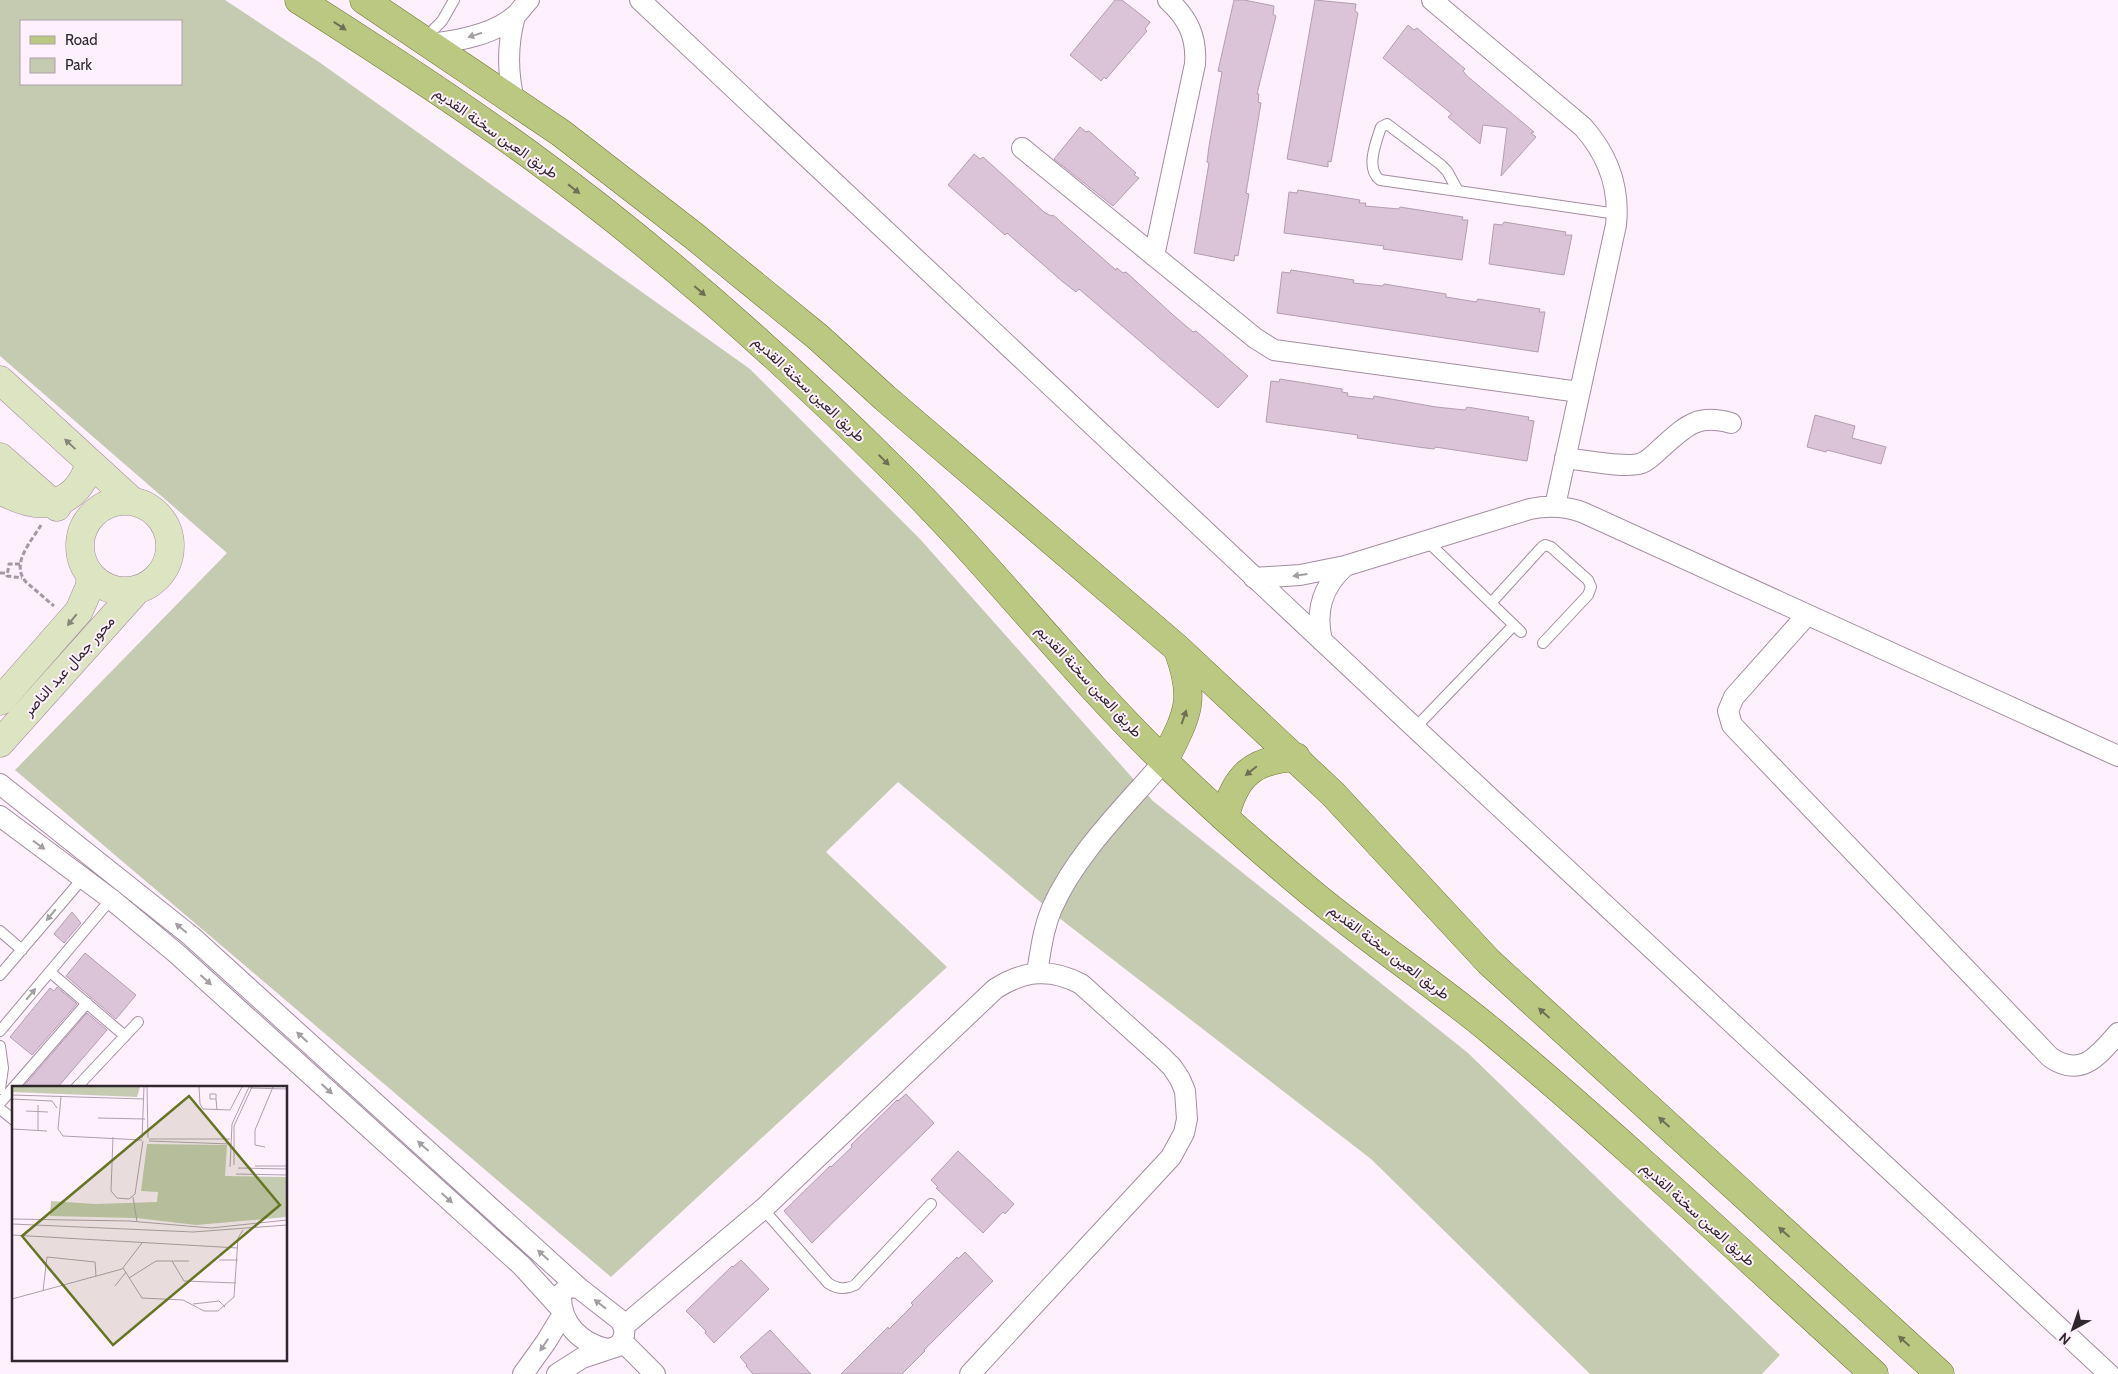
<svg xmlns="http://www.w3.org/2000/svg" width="2118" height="1374" font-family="Cabin,Vazirmatn,sans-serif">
  <rect width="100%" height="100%" fill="#fff0fd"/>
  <path fill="#c4cbb1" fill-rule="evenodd" d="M0,0H225L319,62L750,369L920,539L1153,801L1468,1053L1780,1355L1762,1374H1590L1371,1159L1063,921L898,782L826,852L947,967L611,1277L15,770L227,553L0,356ZM21,21H181V84H21Z"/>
  <path fill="#dcc4d8" stroke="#b49db0" d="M1115,0H1122L1150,22L1145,29L1147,31L1106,79L1104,77L1101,81L1070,55Z
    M1234,0H1244L1274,6L1273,14L1276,16L1257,94H1259L1258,102L1261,103L1246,193L1249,194L1238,256L1235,255L1234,261L1194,253L1209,163L1207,162L1209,146L1222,72L1218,71Z
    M1315,0L1356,4L1355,11L1358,13L1331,162L1328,161V167L1287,159Z
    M1408,25L1414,30L1417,28L1465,69L1463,71L1467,76L1534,132L1531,133L1536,137L1501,176L1507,128L1483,125L1480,144L1448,117L1452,114L1383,58Z
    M1080,127L1086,132L1089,131L1136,173L1134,175L1139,178L1113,206L1054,159Z
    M974,154L980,159L983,157L1044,212L1051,216L1053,215L1116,270L1117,268L1123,273L1126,272L1172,314L1193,332L1196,331L1248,376L1218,408L1079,289L1076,292L1063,282L1007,233L1005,235L948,185Z
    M1298,190L1360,200L1359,203H1366L1365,206L1399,209L1400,207L1463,217L1462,220H1468L1462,260L1383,249L1384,246L1284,233L1289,192L1297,193Z
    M1504,222L1566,232L1565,235H1572L1564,275L1489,264L1494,224L1502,225Z
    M1291,270L1354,280L1353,283L1383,286L1384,284L1446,294V297L1476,302L1478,299L1540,309L1539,312H1545L1538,352L1277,313L1282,272L1290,273Z
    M1280,379L1342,389V392L1348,393L1347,396L1373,399L1374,396L1436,407L1465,410L1467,407L1529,417L1528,420L1534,421L1527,461L1435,447L1434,449L1418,447L1357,438L1358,435L1266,422L1271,381L1279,382Z
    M1815,415L1855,426L1852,438L1886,447L1881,464L1827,450L1826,452L1807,447Z
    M72,912L81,923L64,943L54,934Z
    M85,953L136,995L116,1019L66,976Z
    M57,987L77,1004L32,1055L10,1037L50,988L54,991Z
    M87,1013L107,1030L89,1051L57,1088H22Z
    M906,1094L934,1123L812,1243L784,1211L830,1166L831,1167L852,1147L851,1145L897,1100L898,1101Z
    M958,1151L1014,1204L1005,1214L1003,1212L983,1233L936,1188L938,1187L931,1180Z
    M965,1252L993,1281L924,1350L925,1351L902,1374H841L888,1327L889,1329L913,1305L911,1303L957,1257L958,1259Z
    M741,1260L769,1289L714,1343L705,1333L706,1331L686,1311L732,1266L733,1267Z
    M770,1330L811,1374H753L746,1366L747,1365L740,1357Z"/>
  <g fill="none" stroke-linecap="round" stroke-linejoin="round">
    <defs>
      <path id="lane" d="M424,39L442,21L454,0
        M1387,124L1440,164L1447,171L1458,191L1380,180C1365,169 1376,142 1381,127Z
        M1458,191L1617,214
        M1427,541L1521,632
        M1491,603L1542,547L1545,545L1551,547L1588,580L1591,587L1588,595L1543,643
        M1415,728L1514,625
        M0,931L22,950
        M50,972L125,1036
        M0,975L83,878
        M0,1031L111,899
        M0,1046L3,1068L0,1089
        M76,1088L138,1022
        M0,1103L87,1003
        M0,1109L14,1120
        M763,1209L828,1283C837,1289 845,1290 855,1285L931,1204"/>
      <path id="street" d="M640,0L1415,728L2109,1374
        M1432,0L1583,127C1608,155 1620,187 1616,225L1555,506
        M430,44C458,41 494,35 516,15C520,11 524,5 529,0
        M514,100C507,71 507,45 515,16
        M1022,148L1255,338L1274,350L1579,392
        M1154,256L1195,64C1197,37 1188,18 1168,0
        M1565,458C1583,460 1626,469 1642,463C1649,460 1655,454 1660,449C1685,427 1696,413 1731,423
        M1254,578L1300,575L1345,566L1530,509C1550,505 1566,506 1584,513L2118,756
        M1807,615L1734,697L1728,711L1732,725L2050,1057C2081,1079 2099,1055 2118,1033
        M1322,641C1315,611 1322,587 1345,566
        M0,784L191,936L579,1288
        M0,816L111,899L176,953L522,1266L562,1310
        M1037,972C1041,950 1043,929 1052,908C1077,852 1125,807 1164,761
        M624,1326L763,1209L995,989C1024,970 1051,968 1081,984L1162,1057L1172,1067L1180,1079L1185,1091L1187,1119L1184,1133L1171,1157L970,1374
        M622,1341L655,1374
        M523,1374L546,1342L563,1314
        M557,1374L582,1358L618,1346C626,1337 626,1329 620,1320L579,1288L568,1287L561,1294C560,1323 580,1343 607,1349"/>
      <path id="secondary" d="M0,380L132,501
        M0,457L57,507
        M0,490C39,512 75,510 90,463
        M80 546a45 45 0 1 1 90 0a45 45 0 1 1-90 0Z
        M0,701L79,611L89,588L91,576
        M0,743L137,590"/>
      <path id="primary" d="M299,0C376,49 453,99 526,152C657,247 778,355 893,469C988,562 1069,669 1165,762C1213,808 1263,853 1314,895C1371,942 1433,983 1490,1030C1622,1140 1747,1258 1874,1374
        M364,0L561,133L694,236L818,337L885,398L1177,648L1333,794L1489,962L1940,1374
        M1164,761C1187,715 1197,701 1178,650
        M1225,817C1235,775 1253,760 1296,757"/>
    </defs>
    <use href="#lane" stroke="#a38da0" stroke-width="12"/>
    <use href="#street" stroke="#a38da0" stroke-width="22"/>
    <use href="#secondary" stroke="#a38da0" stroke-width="29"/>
    <use href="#primary" stroke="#6d782f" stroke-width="29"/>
    <path stroke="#a598a3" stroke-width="3" stroke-dasharray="5 2.5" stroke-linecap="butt" d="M41,525C31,542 10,564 26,582L54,606
      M20,564H9L7,576L22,578
      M0,573H7"/>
    <use href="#lane" stroke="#fff" stroke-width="10"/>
    <use href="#street" stroke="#fff" stroke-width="20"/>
    <use href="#secondary" stroke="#dde4c1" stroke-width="28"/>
    <use href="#primary" stroke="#bbc882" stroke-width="28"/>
  </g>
  <defs><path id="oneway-solid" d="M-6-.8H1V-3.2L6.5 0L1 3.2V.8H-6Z" transform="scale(1.25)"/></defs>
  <g fill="#6f6f54">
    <use href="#oneway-solid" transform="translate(340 26) rotate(33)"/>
    <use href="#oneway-solid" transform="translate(574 189) rotate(38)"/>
    <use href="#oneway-solid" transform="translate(700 291) rotate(41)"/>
    <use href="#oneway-solid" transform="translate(884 460) rotate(44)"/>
    <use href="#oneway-solid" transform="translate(1184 717) rotate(-71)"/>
    <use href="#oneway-solid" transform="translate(1251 771) rotate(141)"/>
    <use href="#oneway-solid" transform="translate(1544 1013) rotate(-138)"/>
    <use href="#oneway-solid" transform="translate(1664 1122) rotate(-138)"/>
    <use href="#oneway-solid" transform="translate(1784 1232) rotate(-138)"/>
    <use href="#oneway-solid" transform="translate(1904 1341) rotate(-138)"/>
  </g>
  <g fill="#a29ea1">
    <use href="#oneway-solid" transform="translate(475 35) rotate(162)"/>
    <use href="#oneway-solid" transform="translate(1300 575) rotate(172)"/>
    <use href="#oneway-solid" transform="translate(39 845) rotate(36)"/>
    <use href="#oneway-solid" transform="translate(51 915) rotate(130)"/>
    <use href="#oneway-solid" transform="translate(181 928) rotate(-140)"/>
    <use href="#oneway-solid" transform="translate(206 980) rotate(42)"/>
    <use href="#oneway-solid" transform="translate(31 994) rotate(-50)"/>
    <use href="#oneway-solid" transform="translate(302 1037) rotate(-138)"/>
    <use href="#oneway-solid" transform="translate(327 1089) rotate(42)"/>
    <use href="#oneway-solid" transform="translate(423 1146) rotate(-138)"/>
    <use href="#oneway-solid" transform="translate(447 1198) rotate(42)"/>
    <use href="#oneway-solid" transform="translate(543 1255) rotate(-138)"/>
    <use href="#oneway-solid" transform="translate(600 1304) rotate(-142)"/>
    <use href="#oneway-solid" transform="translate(544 1345) rotate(124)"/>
  </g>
  <g fill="#868678">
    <use href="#oneway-solid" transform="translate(70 444) rotate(-137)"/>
    <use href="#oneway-solid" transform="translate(72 620) rotate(129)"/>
  </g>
  <g text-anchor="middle" stroke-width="4" stroke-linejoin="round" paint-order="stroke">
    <g font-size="15" fill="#30272e" stroke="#fff0fd">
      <text transform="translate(496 133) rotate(35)" y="5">طريق العين سخنة القديم</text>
      <text transform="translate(809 389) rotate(43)" y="5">طريق العين سخنة القديم</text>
      <text transform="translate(69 666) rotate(-48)" y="5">محور جمال عبد الناصر</text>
      <text transform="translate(1089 681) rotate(47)" y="5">طريق العين سخنة القديم</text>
      <text transform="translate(1389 952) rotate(37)" y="5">طريق العين سخنة القديم</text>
      <text transform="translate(1698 1214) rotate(42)" y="5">طريق العين سخنة القديم</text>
    </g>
  </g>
  <g transform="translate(12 1086)">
    <rect width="275" height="275" fill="#fff0fd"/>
    <path d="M0,1H128L125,11L0,6ZM135,58L215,59L213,90L275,91V131L184,139L124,132L38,130L39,115L83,118L145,116L146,106L129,105Z" fill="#c4cbb1"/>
    <path fill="none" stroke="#aca0aa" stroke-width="1" d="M135,1L136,52M187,1L188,18L191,23L218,24L230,1M238,2L275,3M0,9L132,13M49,11L46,43L51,50L130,54M0,13L40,15L45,22M204,13H198V8H204V13L205,24M26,19V44M14,25L36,26M86,32L133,33M0,43L35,45M101,51L99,105L105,112L117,113L123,108L131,55M130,52L132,1M137,53H218M137,55L218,58M253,61L243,59V44L261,1M222,79V40L240,1M243,80H275M218,81L220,38L237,1M226,82L275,83M224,88L275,89M121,111L125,136M0,133L117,135L199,142L275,134M0,138L181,146L275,139M0,149L226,162M207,174H226M160,175L172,195L224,197M111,182L130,212L171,214L192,225H206L222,211L226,152L231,144M117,192L144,175H177M103,200L114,186M31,205L35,171L83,176L84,190M0,213L110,183L130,157M181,218L207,215L213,221"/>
    <path fill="#657522" fill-opacity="0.15" stroke="#657522" stroke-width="2.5" d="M177,10L268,119L101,259L10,150Z"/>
    <rect width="275" height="275" fill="none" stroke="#30272e" stroke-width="2.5"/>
  </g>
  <rect x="20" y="20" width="162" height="65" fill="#fff0fd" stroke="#aca0aa"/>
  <rect x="30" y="36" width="25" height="8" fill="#bbc882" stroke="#aca0aa"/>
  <text x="65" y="45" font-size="15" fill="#30272e">Road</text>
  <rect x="30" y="58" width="25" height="15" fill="#c4cbb1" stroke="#aca0aa"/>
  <text x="65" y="70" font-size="15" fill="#30272e">Park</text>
  <g transform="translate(2073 1329) rotate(220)" stroke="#fff0fd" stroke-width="4" paint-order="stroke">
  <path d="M0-4L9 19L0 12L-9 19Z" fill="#30272e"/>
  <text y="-8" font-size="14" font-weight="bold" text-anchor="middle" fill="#30272e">N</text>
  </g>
</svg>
